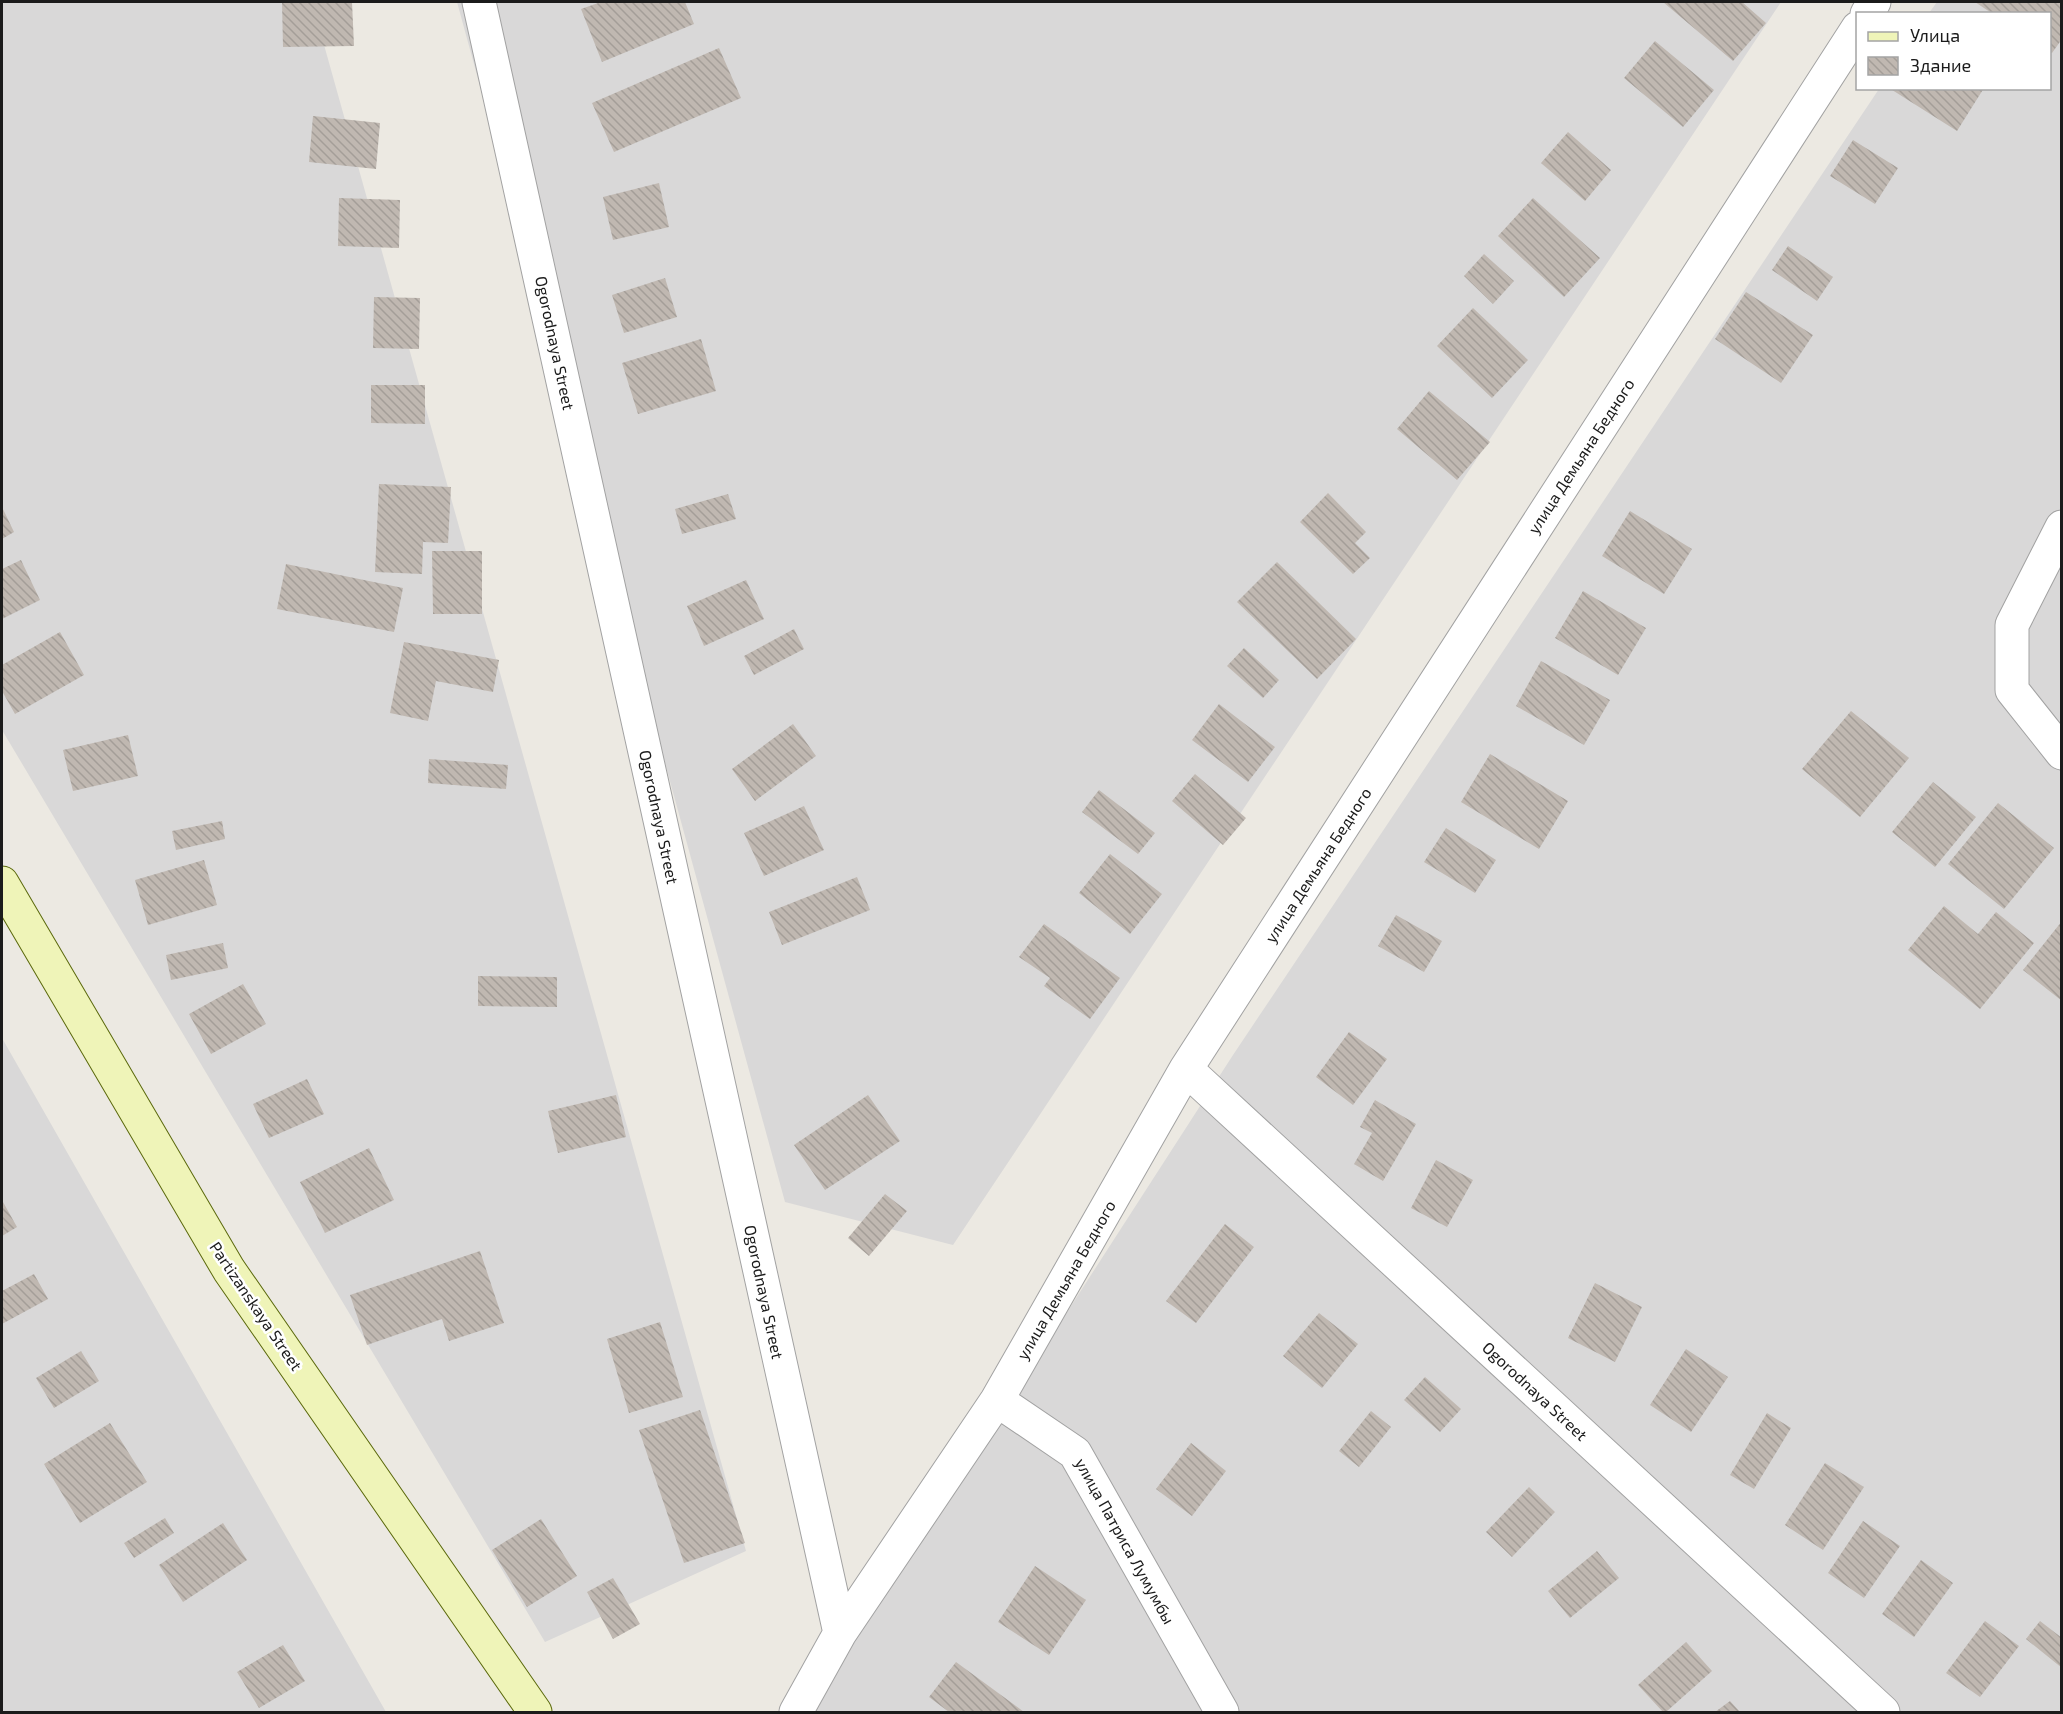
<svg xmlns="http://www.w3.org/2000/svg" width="2063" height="1714" font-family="'Exo 2',sans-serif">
  <defs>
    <pattern id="building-back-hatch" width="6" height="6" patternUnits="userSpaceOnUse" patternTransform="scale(1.5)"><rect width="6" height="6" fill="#c0b8b1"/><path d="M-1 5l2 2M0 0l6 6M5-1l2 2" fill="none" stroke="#a49e98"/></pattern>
  </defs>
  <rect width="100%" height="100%" fill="#ece9e2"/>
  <path fill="#d9d8d8" d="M2,2H312L746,1551L545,1642L2,730Z
    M457,2H1781L953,1245L785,1202Z
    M1937,2H2061V1712H809L1233,1055L1879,89L2050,88V14L1929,13Z
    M2,1038L386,1712H2Z"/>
  <path fill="url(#building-back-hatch)" d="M282,2H352L354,46L283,47Z
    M601,2H685L694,24L602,62L581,9Z
    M1663,2H1742L1766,23L1733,61Z
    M1975,2H2062V39L2052,53L2050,51V14H1993Z
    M1655,41L1714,90L1683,127L1624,78Z
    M719,48L741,98L614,152L592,103Z
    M1889,88H1984L1957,131Z
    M313,116L380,123L376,169L309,162Z
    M1568,132L1611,170L1585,201L1541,163Z
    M1853,140L1898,168L1875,204L1830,176Z
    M659,183L669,227L613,240L603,197Z
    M339,198L400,200L399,248L338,246Z
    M1533,198L1600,258L1564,297L1498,236Z
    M1788,246L1833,277L1817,301L1772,270Z
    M1484,254L1514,281L1493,304L1464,276Z
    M665,278L677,317L624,333L612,295Z
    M1746,292L1813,335L1781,383L1715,339Z
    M374,297L420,298L419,349L373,348Z
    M1473,308L1528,360L1492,398L1437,346Z
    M701,339L716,391L638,414L622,363Z
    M371,385H425V424L371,423Z
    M1429,391L1490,442L1457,480L1397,429Z
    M379,484L451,487L448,543L423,542L422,574L375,572Z
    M1328,493L1366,532L1355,543L1370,558L1353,574L1300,522Z
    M728,494L736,519L682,534L675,509Z
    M2,507L14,532L2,539Z
    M1630,511L1692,549L1664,594L1602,556Z
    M432,551H482V614H433Z
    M21,560L40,600L2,619V569Z
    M1277,562L1356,639L1317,679L1237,602Z
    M286,564L403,588L394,632L277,609Z
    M746,580L764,619L704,646L687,606Z
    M1583,591L1646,628L1618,675L1555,638Z
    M794,629L804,649L754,675L744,656Z
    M60,632L84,675L15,714L2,691V665Z
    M404,642L499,660L493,692L436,681L428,721L390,713Z
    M1244,648L1279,680L1263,698L1227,666Z
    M1541,661L1610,700L1584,745L1516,706Z
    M1219,704L1275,747L1248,782L1192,740Z
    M1851,711L1909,758L1860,817L1802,769Z
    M793,724L816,756L755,801L732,769Z
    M128,735L138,776L73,791L63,750Z
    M1490,754L1568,801L1539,849L1461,802Z
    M429,759L508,765L506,789L428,783Z
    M1195,774L1246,818L1223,845L1172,801Z
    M1933,782L1976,817L1935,867L1892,832Z
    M1099,790L1155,833L1138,854L1082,812Z
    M1998,803L2054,848L2004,909L1948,864Z
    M804,806L824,850L764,876L744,833Z
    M222,821L225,839L176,850L172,831Z
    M1446,828L1496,860L1475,893L1424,862Z
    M1110,854L1162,894L1130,934L1079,893Z
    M204,860L217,905L148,925L135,880Z
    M857,877L870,910L782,945L769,912Z
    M1944,906L1978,934L1996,912L2034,943L1980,1009L1908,950Z
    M1396,915L1442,941L1424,972L1378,946Z
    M2062,921V1001L2023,970Z
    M1044,924L1120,978L1090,1019L1044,986L1050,978L1019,957Z
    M223,943L228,968L171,980L166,955Z
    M478,976L557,977V1007L478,1006Z
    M243,984L266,1024L211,1054L189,1014Z
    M1349,1032L1387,1059L1353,1105L1316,1077Z
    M307,1079L324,1114L269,1138L253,1104Z
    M616,1095L626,1137L558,1153L548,1111Z
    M868,1095L900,1141L825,1190L794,1145Z
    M1375,1100L1416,1124L1383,1181L1354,1164L1372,1133L1360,1127Z
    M369,1148L394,1200L325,1233L300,1182Z
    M1436,1160L1473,1180L1447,1227L1411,1208Z
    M885,1194L907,1211L869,1256L848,1238Z
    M3,1202L17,1227L2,1236V1203Z
    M1225,1224L1254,1247L1196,1323L1166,1301Z
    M480,1251L504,1323L449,1341L442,1319L367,1345L350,1295Z
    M34,1274L48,1299L2,1324V1291Z
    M1595,1283L1642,1307L1615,1362L1568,1338Z
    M1319,1313L1358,1344L1322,1388L1283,1356Z
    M660,1322L683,1397L629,1413L607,1339Z
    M1686,1349L1728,1377L1691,1432L1650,1405Z
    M81,1351L99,1381L54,1408L36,1378Z
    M1425,1377L1461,1409L1440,1432L1404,1400Z
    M700,1410L745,1543L684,1563L639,1430Z
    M1371,1411L1391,1427L1359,1467L1339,1451Z
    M1767,1413L1791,1428L1754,1489L1730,1475Z
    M110,1423L147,1482L80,1523L44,1464Z
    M1191,1443L1226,1471L1192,1516L1156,1489Z
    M1825,1463L1864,1487L1823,1550L1785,1525Z
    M1529,1487L1555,1512L1512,1557L1486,1532Z
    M165,1518L174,1533L134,1558L124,1543Z
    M541,1519L577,1576L527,1607L492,1550Z
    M1863,1521L1900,1546L1864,1598L1828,1573Z
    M223,1523L247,1560L183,1602L159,1565Z
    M1597,1551L1619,1578L1570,1618L1548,1591Z
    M1921,1560L1953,1583L1914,1637L1882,1614Z
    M1035,1566L1086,1600L1049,1655L998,1622Z
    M613,1578L640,1624L613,1639L587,1592Z
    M1985,1621L2019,1646L1980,1697L1946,1673Z
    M2040,1621L2062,1638V1668L2026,1639Z
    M1686,1642L1712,1671L1666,1712H1663L1638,1685Z
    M283,1645L305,1681L259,1708L237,1672Z
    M956,1662L1024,1712H949L929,1697Z
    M1730,1701L1740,1712H1715Z"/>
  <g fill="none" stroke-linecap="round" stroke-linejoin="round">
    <defs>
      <path id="street" d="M479,2L840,1633
        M1867,14L1874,2
        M2062,527L2012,625V690L2062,753
        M1186,1069L1883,1712
        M997,1400L1075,1453L1222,1712
        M796,1712L840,1633L997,1400L1186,1069L1858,28"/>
      <path id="secondary" d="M2,883L229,1270L535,1712"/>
    </defs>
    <use href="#street" stroke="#a2a2a2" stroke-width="35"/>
    <use href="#secondary" stroke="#5b690c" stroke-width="35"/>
    <use href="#street" stroke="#fff" stroke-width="33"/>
    <use href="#secondary" stroke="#eff4b8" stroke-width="33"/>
  </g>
  <g text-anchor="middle" stroke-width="5" stroke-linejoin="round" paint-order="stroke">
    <g font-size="16" fill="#1b1b1b" stroke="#fff">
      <text transform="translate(555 343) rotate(78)" y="6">Ogorodnaya Street</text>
      <text transform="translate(1581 456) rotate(-57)" y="6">улица Демьяна Бедного</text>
      <text transform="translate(659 817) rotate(78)" y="6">Ogorodnaya Street</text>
      <text transform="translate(1318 865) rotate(-57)" y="6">улица Демьяна Бедного</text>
      <text transform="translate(1066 1280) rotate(-60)" y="6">улица Демьяна Бедного</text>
      <text transform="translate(764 1292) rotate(78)" y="6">Ogorodnaya Street</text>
      <text transform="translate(256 1306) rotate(56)" y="6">Partizanskaya Street</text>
      <text transform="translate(1535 1391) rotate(43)" y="6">Ogorodnaya Street</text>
      <text transform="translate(1125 1541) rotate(61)" y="6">улица Патриса Лумумбы</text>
    </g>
  </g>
  <rect width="2063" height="1714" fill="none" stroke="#1b1b1b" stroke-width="6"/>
  <rect x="1856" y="12" width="195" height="78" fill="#ffffff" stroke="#a4a4a4" stroke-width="1.5"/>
  <rect x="1868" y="32" width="30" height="9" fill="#eff4b8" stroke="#a4a4a4" stroke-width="1.5"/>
  <text x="1910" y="42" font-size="18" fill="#1b1b1b">Улица</text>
  <rect x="1868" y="57" width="30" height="18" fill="url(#building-back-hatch)" stroke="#a4a4a4" stroke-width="1.5"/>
  <text x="1910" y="72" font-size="18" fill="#1b1b1b">Здание</text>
</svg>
